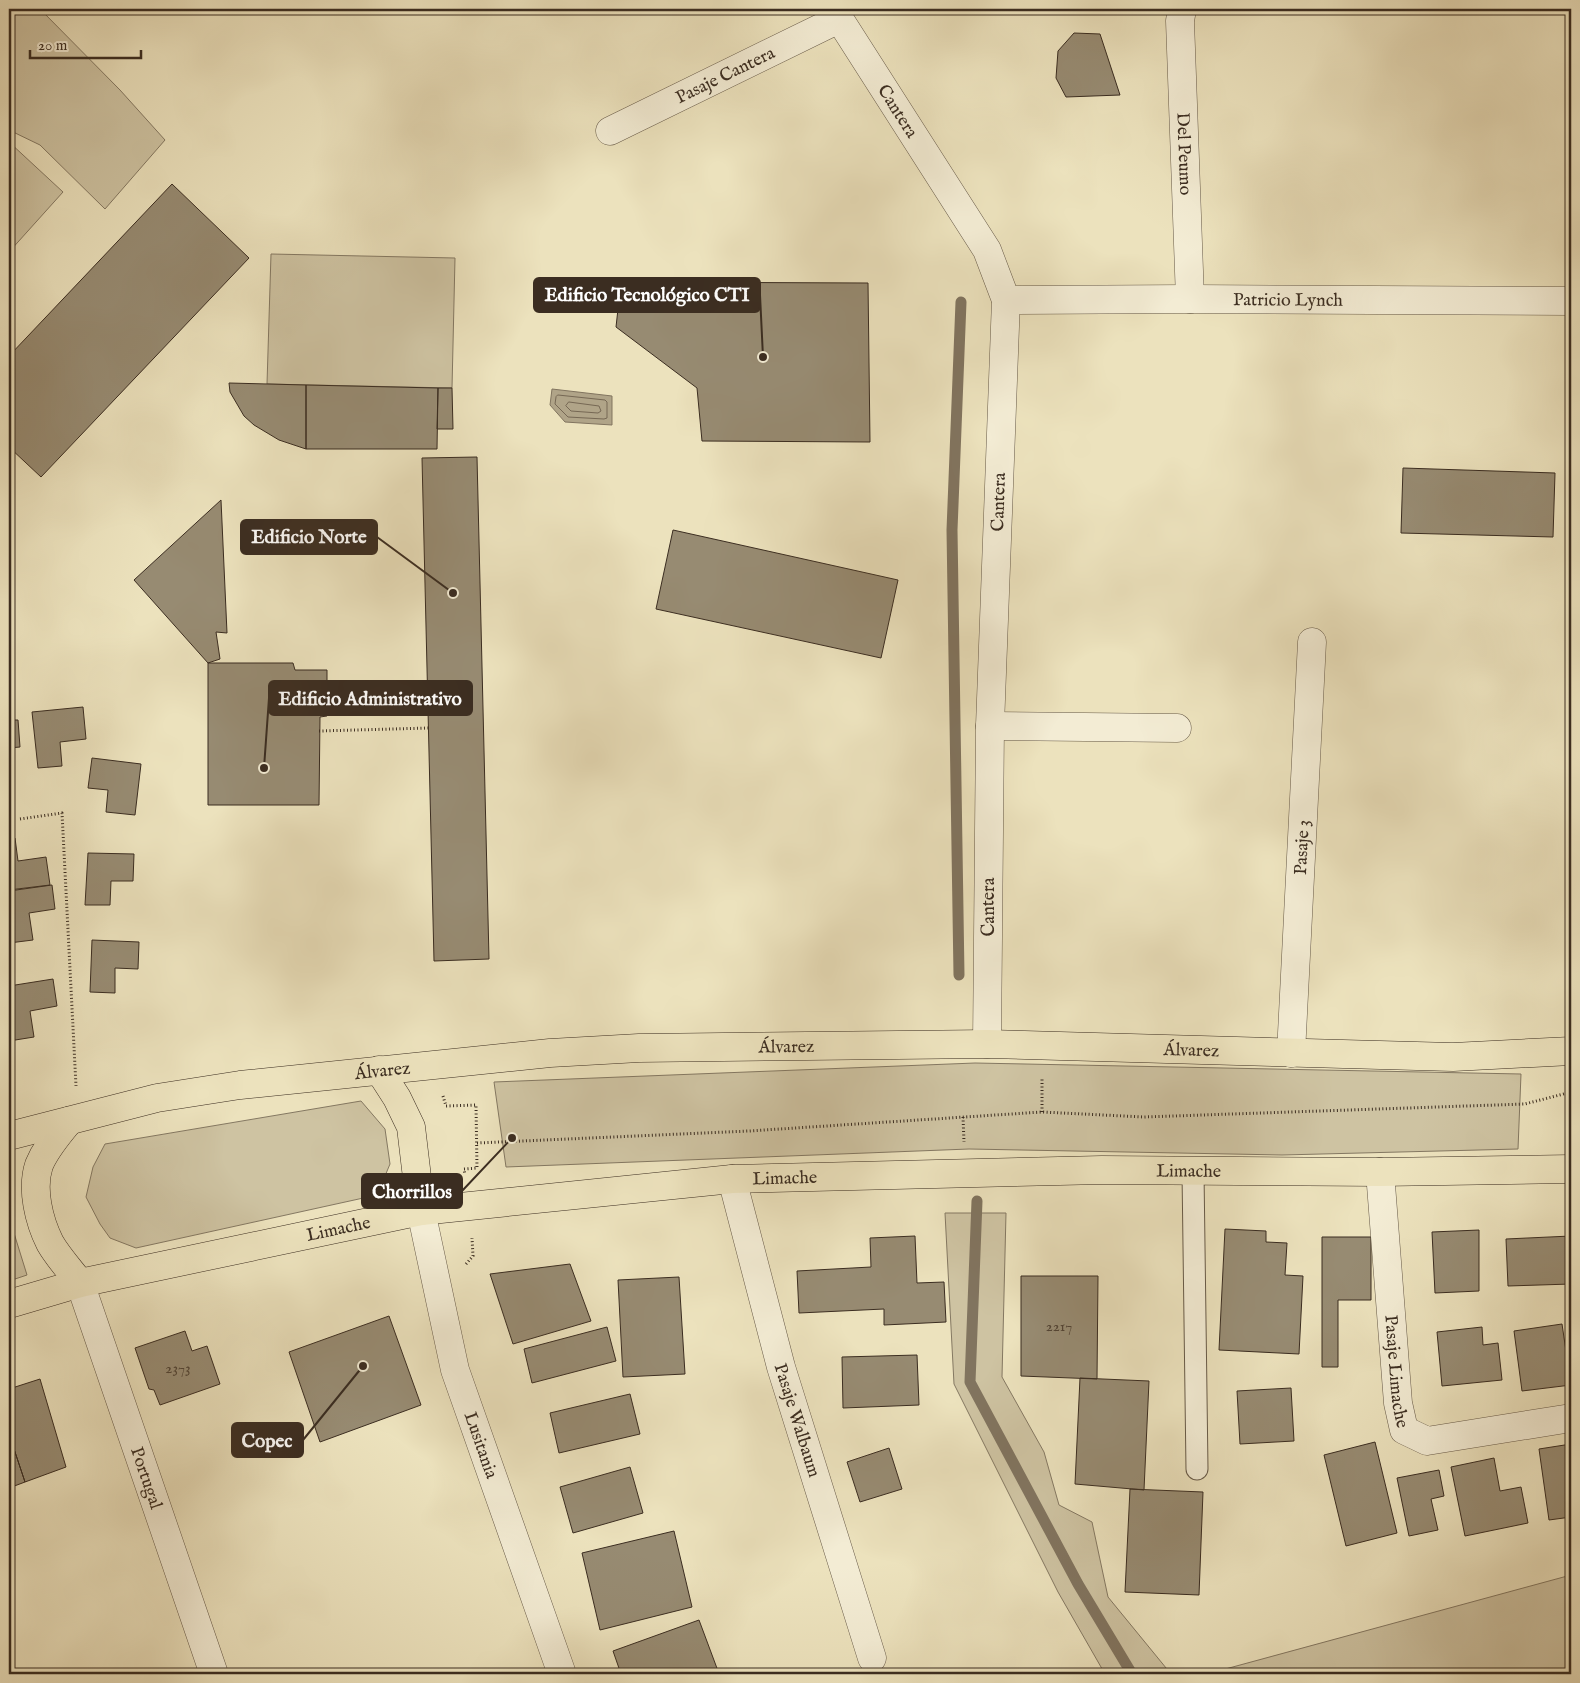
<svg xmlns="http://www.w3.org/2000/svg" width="1580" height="1683" font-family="'IM FELL English',serif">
  <rect width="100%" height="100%" fill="#ece2bd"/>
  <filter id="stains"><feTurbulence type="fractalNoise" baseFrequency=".004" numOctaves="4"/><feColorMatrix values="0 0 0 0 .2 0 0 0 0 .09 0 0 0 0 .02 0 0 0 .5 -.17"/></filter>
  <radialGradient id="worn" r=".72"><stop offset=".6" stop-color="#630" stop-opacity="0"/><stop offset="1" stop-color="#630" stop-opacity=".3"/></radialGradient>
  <path fill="#cec3a2" stroke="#847862" d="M9,9H40L120,90L165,140L105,209L40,145L9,130Z
    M9,142L63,192L9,252Z
    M271,254L455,258L452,388L267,384Z
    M975,1063L1521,1074L1518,1149L1282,1155L969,1149L506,1167L494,1082Z
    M361,1101L385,1129L390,1164L377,1195L136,1248L110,1238L100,1224L86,1197L93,1167L105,1144Z
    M945,1213H1006L1002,1377L1044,1452L1059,1505L1092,1522L1108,1597L1171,1674H1105L1058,1592L954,1384Z
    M9,1217L27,1275L9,1281Z
    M1571,1575V1674H1207Z"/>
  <path fill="#b0a488" stroke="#81745f" d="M552,389L612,396V425L565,422L550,405Z"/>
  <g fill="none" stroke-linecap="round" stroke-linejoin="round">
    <path stroke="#766854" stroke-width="1" d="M558,395L605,400L607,402V418L604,419L568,417L555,404L556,397Z
      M569,402L599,406L601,411L598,413L571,411L566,406Z"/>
    <path stroke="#81745f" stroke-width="11" d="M959,975L952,530L961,302
      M977,1201L970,1382L1078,1584L1132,1674"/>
  </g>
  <path fill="#978b72" stroke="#3b2d21" d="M1074,33L1100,34L1120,95L1066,97L1056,78L1058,51Z
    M172,184L249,258L41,477L9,447V356Z
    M621,282L868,283L870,442L702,441L697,388L616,327Z
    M229,383L306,385V449L279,440L254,425L244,416L230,392Z
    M306,385L438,388L437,449H306Z
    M438,388H452L453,429H437Z
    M477,457L489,959L434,961L422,458Z
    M1403,468L1555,473L1553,537L1401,533Z
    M221,500L227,633L216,632L220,659L208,663L134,580Z
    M673,530L898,580L881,658L656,609Z
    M208,663H293L295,670H327V716L320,717L319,805H208Z
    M83,707L86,739L60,742L62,766L38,768L32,712Z
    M9,720H18L20,747L9,748Z
    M92,758L141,764L135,815L106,812L108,790L88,788Z
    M9,838H15L18,861L46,857L50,885L9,890Z
    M88,853L134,854L133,881H111L110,905H85Z
    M52,885L55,909L29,913L33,940L9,943V891Z
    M92,940L139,942L138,969L115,968V993L90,992Z
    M53,979L57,1006L30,1011L34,1037L9,1041V986Z
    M1225,1229L1266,1231V1242L1287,1243L1285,1275L1303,1276L1299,1354L1219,1350Z
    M1479,1230V1291L1435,1293L1432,1232Z
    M915,1236L917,1283L944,1282L946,1322L884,1325V1309L799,1313L797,1271L871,1267L870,1238Z
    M1571,1236V1284L1508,1286L1506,1239Z
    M1322,1237H1371V1300H1338V1367H1322Z
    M570,1264L591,1321L513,1344L490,1274Z
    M1021,1276H1098L1097,1379L1021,1376Z
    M679,1277L685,1374L623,1377L618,1280Z
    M389,1316L421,1405L320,1442L289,1352Z
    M1562,1324L1571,1385L1522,1391L1514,1331Z
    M607,1327L616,1361L532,1383L524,1349Z
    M1482,1327L1483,1345L1498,1343L1502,1380L1442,1386L1437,1332Z
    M185,1331L192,1351L207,1346L220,1384L160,1405L154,1390L149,1389L135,1348Z
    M917,1355L919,1405L843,1408L842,1357Z
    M1080,1378L1149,1381L1144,1490L1075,1484Z
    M40,1379L66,1467L25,1482L9,1434V1389Z
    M1291,1388L1294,1441L1240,1444L1237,1391Z
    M630,1394L640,1434L559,1453L550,1413Z
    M9,1434L25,1482L9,1488Z
    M1375,1442L1397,1533L1346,1546L1324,1455Z
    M1571,1444V1517L1549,1520L1539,1449Z
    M889,1448L902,1489L860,1502L847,1462Z
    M1494,1458L1500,1491L1521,1487L1528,1523L1465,1536L1451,1467Z
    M630,1467L643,1513L573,1533L560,1487Z
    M1439,1470L1444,1496L1431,1499L1438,1530L1409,1536L1397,1478Z
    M1130,1489L1203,1492L1199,1595L1125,1592Z
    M674,1531L692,1607L600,1630L582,1553Z
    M699,1620L718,1671L710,1674H621L613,1651Z"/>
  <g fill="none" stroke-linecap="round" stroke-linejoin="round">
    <defs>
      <path id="service" d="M1193,1172L1197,1469"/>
      <g id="minor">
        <path id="s1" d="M833,9L987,250L1006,300L990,726L987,1044"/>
        <path id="s2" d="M1182,9L1180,21L1190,299"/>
        <path id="s3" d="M610,131L839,19"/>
        <path id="s4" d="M1006,300L1190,299L1571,301"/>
        <path d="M990,726L1177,728"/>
        <path id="s5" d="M1291,1053L1312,642"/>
        <path id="s6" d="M1380,1172L1398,1403L1404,1430L1427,1441L1571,1418"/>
        <path id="s7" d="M732,1179L781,1367L872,1658"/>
        <path id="s8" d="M80,1283L214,1674"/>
      </g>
      <g id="tertiary">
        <path id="s9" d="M421,1211L455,1370L562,1674"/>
      </g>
      <g id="primary">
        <path d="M379,1070L397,1098L411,1127L421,1211"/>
        <path d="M69,1121C58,1135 46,1148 39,1165C31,1189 39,1221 50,1243C58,1257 70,1270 80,1283"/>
        <path id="s10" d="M9,1136L157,1098L240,1085L550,1053L639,1048L987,1044L1453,1057L1571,1051"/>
        <path id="s11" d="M9,1304L80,1283L421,1211L732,1179L1102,1170L1380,1172L1571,1169"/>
      </g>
    </defs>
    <use href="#service" stroke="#675a48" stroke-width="23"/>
    <use href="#minor" stroke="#675a48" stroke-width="29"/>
    <use href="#tertiary" stroke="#675a48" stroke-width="29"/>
    <use href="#primary" stroke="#3b2d21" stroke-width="29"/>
    <path stroke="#3b2d21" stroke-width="3" stroke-dasharray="1 2.5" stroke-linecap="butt" d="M319,731L429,728
      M20,819L62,813L76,1086
      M443,1096L446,1106L476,1105L477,1168L464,1169L465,1175
      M1042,1112V1079
      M963,1117L964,1142
      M477,1143L749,1131L1042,1112L1144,1117L1525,1104L1571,1092
      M466,1264L473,1256L472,1238"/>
    <use href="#service" stroke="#f3ecd4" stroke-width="21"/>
    <use href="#minor" stroke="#f3ecd4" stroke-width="28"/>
    <use href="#tertiary" stroke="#f3ecd4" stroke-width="28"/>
    <use href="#primary" stroke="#ece2bd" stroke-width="28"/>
  </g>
  <g text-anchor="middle" stroke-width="5" stroke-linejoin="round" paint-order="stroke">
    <g font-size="15" fill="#524435">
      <text x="1059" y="1331">2217</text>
      <text x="178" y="1373">2373</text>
    </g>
    <g font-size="18" fill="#3b2d21" stroke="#f3ecd4">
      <text dy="6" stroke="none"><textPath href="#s3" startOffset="128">Pasaje Cantera</textPath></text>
      <text dy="6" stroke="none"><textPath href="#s1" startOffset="121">Cantera</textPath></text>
      <text dy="6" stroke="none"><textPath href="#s2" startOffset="145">Del Peumo</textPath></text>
      <text dy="6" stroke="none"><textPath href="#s4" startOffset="282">Patricio Lynch</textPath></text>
      <text transform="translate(998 502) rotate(-88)" y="6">Cantera</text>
      <text dy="6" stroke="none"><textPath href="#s5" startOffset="206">Pasaje 3</textPath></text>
      <text transform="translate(988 907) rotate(-90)" y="6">Cantera</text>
      <text dy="6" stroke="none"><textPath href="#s10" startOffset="785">Álvarez</textPath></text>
      <text dy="6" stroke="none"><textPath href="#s10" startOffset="1190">Álvarez</textPath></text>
      <text dy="6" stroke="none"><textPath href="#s10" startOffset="380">Álvarez</textPath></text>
      <text dy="6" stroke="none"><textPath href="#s11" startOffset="1192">Limache</textPath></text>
      <text dy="6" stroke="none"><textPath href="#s11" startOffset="788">Limache</textPath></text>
      <text dy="6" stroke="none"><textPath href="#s11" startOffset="338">Limache</textPath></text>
      <text dy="6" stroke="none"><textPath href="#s6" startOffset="200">Pasaje Limache</textPath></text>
      <text dy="6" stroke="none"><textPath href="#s7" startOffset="250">Pasaje Walbaum</textPath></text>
      <text dy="6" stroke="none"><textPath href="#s9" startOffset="242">Lusitania</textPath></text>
      <text dy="6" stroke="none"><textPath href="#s8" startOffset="206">Portugal</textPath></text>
    </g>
  </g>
  <path fill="none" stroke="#3b2d21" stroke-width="2" d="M763 357L760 295M453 593L377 537M264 768L269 698M512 1138L462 1191M363 1366L303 1440"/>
  <g fill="#3b2d21" stroke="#f3ecd4" stroke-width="2">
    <circle cx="763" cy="357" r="5"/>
    <circle cx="453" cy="593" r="5"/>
    <circle cx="264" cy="768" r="5"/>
    <circle cx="512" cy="1138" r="5"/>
    <circle cx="363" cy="1366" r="5"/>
  </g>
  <g fill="#3b2d21" stroke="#3b2d21" stroke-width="2">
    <rect x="534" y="278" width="226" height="34" rx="5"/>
    <rect x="241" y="520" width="136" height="34" rx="5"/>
    <rect x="269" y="681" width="203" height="34" rx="5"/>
    <rect x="362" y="1174" width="100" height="34" rx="5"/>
    <rect x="232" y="1423" width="71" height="34" rx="5"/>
  </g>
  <g font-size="19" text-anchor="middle" font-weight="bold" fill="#fff">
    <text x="647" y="301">Edificio Tecnológico CTI</text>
    <text x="309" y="543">Edificio Norte</text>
    <text x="370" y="705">Edificio Administrativo</text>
    <text x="412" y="1198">Chorrillos</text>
    <text x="267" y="1447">Copec</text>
  </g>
  <rect width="1580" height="1683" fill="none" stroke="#ece2bd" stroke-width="30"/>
  <rect x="10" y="10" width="1560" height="1663" fill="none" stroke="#3b2d21" stroke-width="2.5"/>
  <rect x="15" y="15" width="1550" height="1653" fill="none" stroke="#3b2d21"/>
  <path d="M30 50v8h111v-8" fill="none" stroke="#3b2d21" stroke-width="2.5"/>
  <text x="38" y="50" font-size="15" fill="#3b2d21" stroke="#f3ecd4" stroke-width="4" paint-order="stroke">20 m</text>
  <rect width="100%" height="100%" filter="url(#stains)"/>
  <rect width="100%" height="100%" fill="url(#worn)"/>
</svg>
